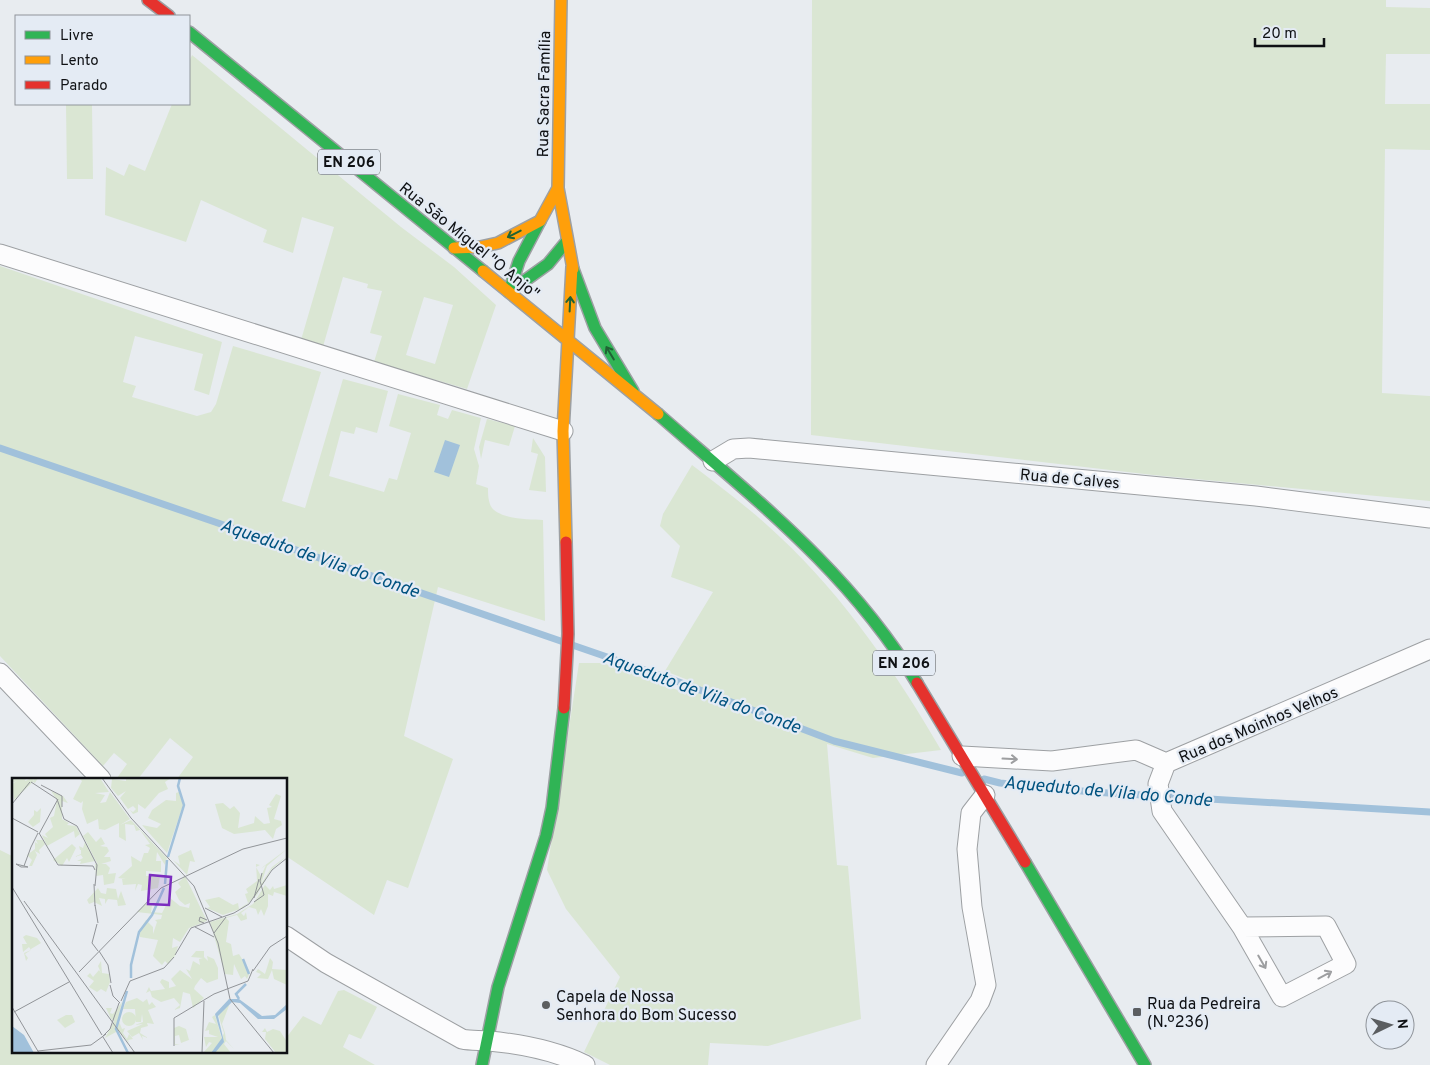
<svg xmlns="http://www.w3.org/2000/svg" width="1430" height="1065" font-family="Overpass,sans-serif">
  <rect width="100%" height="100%" fill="#e8ecf0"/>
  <path fill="#dae6d3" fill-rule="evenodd" d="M812,0H1386V7L1430,8V54H1386L1385,104H1430V150L1385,149L1382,393L1430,396V501L1153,475L811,435Z
    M192,55L401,227L454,267L496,305L467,389L374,362L382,336L370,333L382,291L367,288L368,284L343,277L322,350L301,340L334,227L302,217L293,253L263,242L267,230L201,200L186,242L105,215L106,167L124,176L129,164L145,171L172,104H189V62ZM424,297L453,305L435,364L406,355Z
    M66,105H92L93,179H67Z
    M0,266L222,342L209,395L194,390L203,354L135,336L123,382L136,386L132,397L197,416L211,412L216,404L233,346L321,372L282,501L305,508L343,379L388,391L377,433L356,427L354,434L341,431L329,476L384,492L389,478L397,480L411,433L389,426L398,394L440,405L437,415L448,419L452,410L481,418L474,449L479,466L476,484L488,488C488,494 488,502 492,508C503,520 529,519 543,520L545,621L438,587L404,736L453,759L408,888L387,880L374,915L286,856V779H177L193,757L170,738L138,779H119L117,778L127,764L114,753L103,766L0,656Z
    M487,419L515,426L509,446L485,440L481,459L479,447Z
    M533,438L545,457L546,492L529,490L538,454L531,452Z
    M692,465C722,488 753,511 780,537C845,598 897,674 941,750L873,758L827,744L837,865L848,866L861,1019L768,1046L710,1043L708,1065H610L584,1052L620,977L566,909L547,870L579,663H603L686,693L688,680L665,671L713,592L671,577L680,546L660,526L663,514Z
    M0,850L14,857V1051H286V1038L303,1016L321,1025L338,991L344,990L377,1007L361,1039L349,1034L343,1047L375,1065H0Z"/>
  <path fill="#a1c1db" d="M445,440L460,445L449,477L434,472Z"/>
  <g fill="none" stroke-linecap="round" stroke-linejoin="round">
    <path stroke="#a1c1db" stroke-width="7" d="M0,448L671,679L834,741L962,773
      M984,779L1000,783L1092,792L1430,812"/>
    <defs>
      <path id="street" d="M0,254L563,431
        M713,461L733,449L749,448L1256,496L1430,518
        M0,673L101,779
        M962,756L1052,761L1136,750L1166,763L1430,649
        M1166,763L1158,784L1162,811L1242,927L1282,997L1346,964L1326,926L1242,927
        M286,936L326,963L462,1039C471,1041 480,1040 489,1041C521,1044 556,1051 585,1065
        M936,1065L980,1001L986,985L972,907L967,849L971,813L985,795"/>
      <path id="fast" d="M189,32L483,271
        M573,269L595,328L633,391
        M509,292L548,264L567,241
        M509,292L519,261L540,221
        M658,414C755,499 849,571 917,683
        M1025,862L1145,1065
        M482,1065L498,987L546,836L552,808L564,708"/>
      <path id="slow" d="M561,0L558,188L573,269
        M454,248L480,247L498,243L540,221L558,188
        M483,271L658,414
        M566,542L563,431L572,267"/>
      <path id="jam" d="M148,0L169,16
        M917,683L1025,862
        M564,708L568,634L566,542"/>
    </defs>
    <use href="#street" stroke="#9da0a3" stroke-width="21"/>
    <use href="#fast" stroke="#9da0a3" stroke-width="14"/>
    <use href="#slow" stroke="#9da0a3" stroke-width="14"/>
    <use href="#jam" stroke="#9da0a3" stroke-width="14"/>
    <use href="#street" stroke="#fcfcfd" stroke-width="19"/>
    <use href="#fast" stroke="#30b455" stroke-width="11"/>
    <use href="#slow" stroke="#ff9f0a" stroke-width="11"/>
    <use href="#jam" stroke="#e5322d" stroke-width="11"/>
  </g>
  <defs><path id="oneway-shaft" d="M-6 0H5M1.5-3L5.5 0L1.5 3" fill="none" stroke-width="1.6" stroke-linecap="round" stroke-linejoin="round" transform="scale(1.25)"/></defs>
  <g stroke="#206234">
    <use href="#oneway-shaft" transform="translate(514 234) rotate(153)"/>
    <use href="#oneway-shaft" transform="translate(570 304) rotate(-87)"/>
    <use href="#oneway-shaft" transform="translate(610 353) rotate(-121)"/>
  </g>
  <g stroke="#9d9ea0">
    <use href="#oneway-shaft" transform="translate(1010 759) rotate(3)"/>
    <use href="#oneway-shaft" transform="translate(1262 962) rotate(60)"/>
    <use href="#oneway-shaft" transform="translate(1325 975) rotate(-28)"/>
  </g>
  <g fill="#5b5e61" stroke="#e4ebf4" stroke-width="2">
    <circle cx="546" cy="1005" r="5"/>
    <rect x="1132" y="1007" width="10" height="10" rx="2.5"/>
  </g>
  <g text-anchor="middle" stroke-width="4.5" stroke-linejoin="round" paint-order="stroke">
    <g fill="#e4ebf4" stroke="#4f5257" stroke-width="1">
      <rect x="318" y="149.5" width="62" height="25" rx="4"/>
      <rect x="873" y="650.5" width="62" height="25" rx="4"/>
    </g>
    <g font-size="15" font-weight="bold" fill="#0f1114">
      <text x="349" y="167">EN 206</text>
      <text x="904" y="668">EN 206</text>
    </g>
    <g font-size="16" fill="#0f1114" stroke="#e4ebf4">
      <text transform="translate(543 94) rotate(-89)" y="6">Rua Sacra Família</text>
      <text transform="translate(470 240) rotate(39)" y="6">Rua São Miguel "O Anjo"</text>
      <text transform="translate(1070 478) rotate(5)" y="6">Rua de Calves</text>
      <text transform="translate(1258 724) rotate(-23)" y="6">Rua dos Moinhos Velhos</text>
    </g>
    <g font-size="16" fill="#0f1114" stroke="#e4ebf4" text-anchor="start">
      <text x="556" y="1002">Capela de Nossa<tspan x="556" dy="18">Senhora do Bom Sucesso</tspan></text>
      <text x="1147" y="1009">Rua da Pedreira<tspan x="1147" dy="18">(N.º236)</tspan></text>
    </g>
    <g font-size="18" font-style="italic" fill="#00527f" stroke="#e4ebf4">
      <text transform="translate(320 558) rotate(19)" y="6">Aqueduto de Vila do Conde</text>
      <text transform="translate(702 692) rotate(20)" y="6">Aqueduto de Vila do Conde</text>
      <text transform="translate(1108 791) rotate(5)" y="6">Aqueduto de Vila do Conde</text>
    </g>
  </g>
  <g transform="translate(12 778)">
    <rect width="275" height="275" fill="#e8ecf0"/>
    <path d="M0,0H14L13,3L20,0L22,4L21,0H26L23,5L31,9L21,4L2,22L0,6L5,3L0,5ZM67,0H88L97,14L83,15L93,17L88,25L94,24L98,14L118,41L108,47L119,42L155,80L153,87L145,74L144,83H149V94L134,93V98H148L146,110L129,113L130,107L126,106L123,113L124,106L111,107L110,101H114L106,100L120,88L119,78L129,84L132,75H136L138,70L133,67L138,66L128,52L124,53L122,47L113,46L114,63L107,59V45L93,52L87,51L86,41L75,46L70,31L71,23L69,25L61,21L70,3ZM114,0H159L153,4L156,11L147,15L133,31L126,26V34L121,36L118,32L121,34L124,31L121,28L116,31L108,20L114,13L106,18L99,10L100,1L114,3ZM39,13L51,18L56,25L50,23V41L57,45L55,47L64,48L68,56L63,60L62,53L35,68L30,57L36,60L33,56L41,49L38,40L42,38L45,22ZM167,14L171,27L155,75L130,47L145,50L149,46L136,40L140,32L154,22L164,23V15ZM264,16L269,18L262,41L269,43L270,47L264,51L261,61L253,52L222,56L210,50L203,26L211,25L218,31L222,28L228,35L226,50L242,45L243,38L252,46L258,45L255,30L260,29L257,27ZM29,30L28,44L21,49L16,44L22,37V32L25,34ZM76,54L84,64L89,59L93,66L88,68L95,69L97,73L92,79H98L99,83L86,87L71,58ZM24,62H31L33,66L27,72L28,76L23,73L25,77L20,88H17L20,82L15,77L23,71V64L26,66ZM73,64L83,83L68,86L69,83H65L71,80L69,77L62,79L69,76V72H63H68L67,68L71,70ZM60,66L64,70L57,84L55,80L50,88L41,82ZM275,71L255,88L249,106L260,89L275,78L259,92L245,117L231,130L211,137L195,130L198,129L193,122L207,119L221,127L226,125L227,131L236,125L233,116L236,115L234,111L245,103L244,86L248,87L244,89L249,98L254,87L249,91L252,88ZM179,72L183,84L178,83L175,97L161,82L168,87L166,78ZM83,86H94L98,90L96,96L104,95L102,105L92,107L91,97L84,98ZM261,94L253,107L258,112L261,108L262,111L275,107V118L262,114L261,118L256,116V128L252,138L249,131L246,137L244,131L237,129L229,135L232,138L234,134L235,141L229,143L225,137L214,140L217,143L214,164L219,166L221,178L227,176L238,194L235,201L233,198L229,201L222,186L221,197L213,196L198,144L225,136L241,126ZM173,98L195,143L177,150L168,164L161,160L160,170L166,168L163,178L156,186L153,183L150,187L141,178L146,162L128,159L127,153L134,142L141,149V156L145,144L143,142L149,141L150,137L125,134L134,126L140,127L139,134L150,135L158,120L168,128L177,130L178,125L173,127L167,122L163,114L169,109L166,105ZM86,110L89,115L94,116L95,110L104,111L106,121L109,113L114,127L106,128L105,122L96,121L93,126V121L87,120L90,128L82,124L77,126L75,122ZM14,157L25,160L29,165L19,171V172L13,176L16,180L14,183L12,175L19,172L17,169L11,174L10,166H15L11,159ZM184,173H192V179L196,183L195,178L202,181L206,190V201L195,205L189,200L183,208L182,211L192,220L181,230L178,216L171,214L168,230L162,232L168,227L162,220L149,224L140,219L138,213L134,215L137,209L139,213L153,211L148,204L150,201L157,204V210L164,208L159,201L168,192L180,201L174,191L178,193L181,183L188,187L187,181L191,180L179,179ZM258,180L261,184L260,191L275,192V207L262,201L260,192L256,201L245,200L249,196L244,194L246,191L253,196ZM89,183L90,195L97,196L98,204L94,214L89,211L85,214L77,209L82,203L75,198L78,195L81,199L87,192L89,195L86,188ZM125,220L131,224L135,221L137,227L140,224L144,229L136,232L142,246L135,245L136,248L129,250L128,255L136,260L130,258L131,262L127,255L120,259L115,253L131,246L123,247L131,244L130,236L129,244H124L123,231H111L114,224ZM110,224L106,241L110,251L113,250L111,255L115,261L117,256L121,261L116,262L117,265L104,250V254L93,260L102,243L105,245L99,241L94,230H100L98,235L101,236ZM218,225L210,246L213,255L214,262L222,271L214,263L212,266L219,275H203L212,255L206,236ZM110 241a7 7 0 1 1 14 0a7 7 0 1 1-14 0ZM54,237H60L63,244L53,250L45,242ZM203,237L210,261L199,275H191L200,265L197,264L194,269L192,259H206L197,256V252L193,253L197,244L204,246L200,239ZM167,248L174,251L177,262L182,260L169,265L167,257L163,258V266H168L163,267L162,266V250ZM253,250L255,254L261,251L268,253L275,264V275H264L253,261L254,254H250Z" fill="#dae6d3"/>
    <path d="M217,221H227L250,238L263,237L275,226V231L262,241H246L228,225L220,224L206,238L212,264L203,275H199L210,260L203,236ZM0,248L12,257L22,275H0Z" fill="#a1c1db"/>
    <path fill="none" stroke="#a1c1db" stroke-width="2.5" d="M156,79L172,27L166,8L168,0M153,106L155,82M231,181L237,196M119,200V187L127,154L140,137L152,110M115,213L104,251L116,275M227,221L224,216L234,206"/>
    <path fill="none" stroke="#919498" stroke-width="1" d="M90,0L119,40L182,108L206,165L218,221L262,275M19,4L45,21L52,41L65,48L85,87L83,108M29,7L50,18V29M0,26L18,4M0,40L26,54M27,55L46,87L81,88L83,92M27,56L46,21M19,69L26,55M4,86L16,89H9ZM12,88L19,69M82,106L83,128M0,109L90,257M242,120L247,101M12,123L123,275M242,124L252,117L248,103L250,95M83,127L86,145M193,130L210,139M192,145L187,143L188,139L195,142M85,146L80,165L86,173M183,149L202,159M202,155L214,139M258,169L275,158M87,173L96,187L99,205M163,177L179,150L222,135L237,126L260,92L275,80M241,193L258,169M67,194L149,110L231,71L275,60M98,207L101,218L108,225M109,223L118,203L152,190L162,179M0,229L27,275M2,234L57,204M94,256L90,259L98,251L107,225M91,259L101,275M162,268V240L202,216L236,203L241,191M26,273L79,267L90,259M190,275L192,223"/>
    <path fill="#7b2cbf" fill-opacity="0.15" stroke="#7b2cbf" stroke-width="2.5" d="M138,97L159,99L157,127L136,126Z"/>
    <rect width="275" height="275" fill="none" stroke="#0f1114" stroke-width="2.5"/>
  </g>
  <rect x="15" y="15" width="175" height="90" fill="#e4ebf4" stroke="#8f949a"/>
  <rect x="25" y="31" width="25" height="8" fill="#30b455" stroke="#8f949a"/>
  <text x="60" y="40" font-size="15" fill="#0f1114">Livre</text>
  <rect x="25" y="56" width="25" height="8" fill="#ff9f0a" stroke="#8f949a"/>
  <text x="60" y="65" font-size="15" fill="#0f1114">Lento</text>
  <rect x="25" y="81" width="25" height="8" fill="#e5322d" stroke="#8f949a"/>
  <text x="60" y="90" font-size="15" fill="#0f1114">Parado</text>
  <g transform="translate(1390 1025) rotate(85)"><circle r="24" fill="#e4ebf4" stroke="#8f949a"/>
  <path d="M0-4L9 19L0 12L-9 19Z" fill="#5b5e61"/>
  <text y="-8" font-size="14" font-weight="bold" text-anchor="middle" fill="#0f1114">N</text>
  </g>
  <path d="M1255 38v8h69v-8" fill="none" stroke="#0f1114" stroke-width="2.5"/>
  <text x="1262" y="38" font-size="15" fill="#0f1114" stroke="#e4ebf4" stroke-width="4" paint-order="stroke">20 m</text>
</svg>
